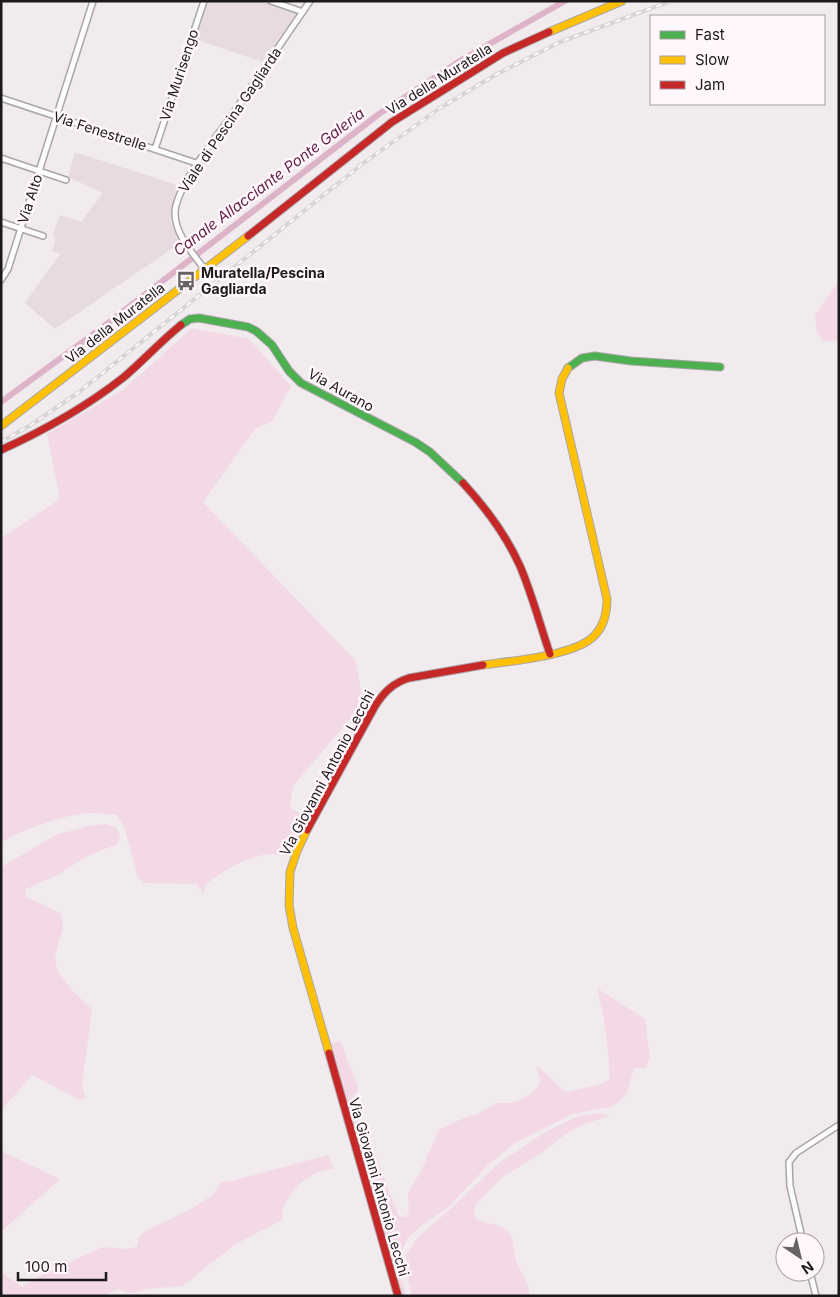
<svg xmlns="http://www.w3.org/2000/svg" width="840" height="1297" font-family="Inter,sans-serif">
  <rect width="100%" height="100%" fill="#f1ebee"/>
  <path fill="#e7dbe1" d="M208,1H261L297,13L262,62L195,39Z
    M75,152L180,186L175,195L170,220L180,243L55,329L25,303L60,254L52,251L55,241L53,233L60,215L81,222L103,193L68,177Z"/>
  <path fill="#f3d9e6" d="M839,281V340L824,342L817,332L815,315Z
    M192,328L249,339L291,386L272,421L255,429L203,502L356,661L363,704L293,786L290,808L309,818L302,838L288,857C282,856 275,853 269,854C246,857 223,871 205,885L204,893L196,884L144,883L138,877L124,827L117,815C108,814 98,813 89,813C58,816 29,828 1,842V538L60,499L47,434L124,389Z
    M106,824L116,827L120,835L118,844L89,855L56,876L26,889L25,896L62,914L63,928L55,956L57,970L71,989L92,1009L82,1085L85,1097L80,1100L32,1075L1,1111V867L56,835L88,826Z
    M597,988L645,1019L650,1057L646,1068H634L627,1093L621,1100L611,1107L573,1114L515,1143L487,1166L449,1207L421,1226L408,1238L402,1251L400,1263L401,1275L406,1296H399L327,1045L340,1041L359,1089L355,1094L354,1101L365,1142L373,1148L399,1217H405L409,1212L408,1193L422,1169L439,1129L464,1118L478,1114L496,1103H510L521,1100L533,1092L539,1085L541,1080L536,1067C548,1072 555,1085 566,1092L598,1085L609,1080C610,1049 604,1018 597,988Z
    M597,1113L610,1116L584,1124L569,1132L535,1157L501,1178L476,1205L474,1212L477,1220C486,1223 500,1224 507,1230C514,1237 513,1247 515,1256C518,1270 530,1281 529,1296H412L407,1278L406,1255L417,1238L447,1212L499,1163L545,1132L576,1117Z
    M1,1151L60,1179L1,1232Z
    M328,1155L334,1169C314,1169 293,1186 285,1204C282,1209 283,1215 282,1220L236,1244L182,1286L146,1289L130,1293L118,1289L104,1296H1V1272L22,1287L34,1279L102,1247L128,1249L138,1246V1238L144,1232L191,1209L214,1194L221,1182L232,1181Z"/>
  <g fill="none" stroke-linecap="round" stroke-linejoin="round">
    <path stroke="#ddb3c9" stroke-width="6" d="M1,402L99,330L379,114L463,59L565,1"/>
    <defs>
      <path id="street" d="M271,1L303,12
        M1,98L199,164
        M155,149L204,1
        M1,158L66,180
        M1,222L43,236
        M205,270C193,253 175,235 175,213C175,188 217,136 232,115C258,77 284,39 310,1
        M1,280L8,269L93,1
        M803,1242L790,1186L789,1162L796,1153L839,1125
        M810,1272L816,1296"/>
      <path id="fast" d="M181,325L190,319L199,318L248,327L256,331L272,345L289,371L301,383L415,442L430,452L463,483
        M568,368L582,358L595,356L631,361L720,367"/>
      <path id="slow" d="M549,32L622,1
        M1,426L248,236
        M483,665C510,661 573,656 593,637C604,627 607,613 607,599L559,393L562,379L568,368
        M307,830L297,851L290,872L289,905L293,928L329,1053"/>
      <path id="jam" d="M248,236L392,122L503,53L549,32
        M1,450C45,430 86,407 124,377C144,360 161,341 181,325
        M463,483C486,508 506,535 520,566C532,594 540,625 550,654
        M307,830L375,706C384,692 393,683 409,678L483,665
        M329,1053L398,1296"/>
    </defs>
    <use href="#street" stroke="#aaa6a8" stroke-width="8"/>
    <use href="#fast" stroke="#aaa6a8" stroke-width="9"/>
    <use href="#slow" stroke="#aaa6a8" stroke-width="9"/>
    <use href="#jam" stroke="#aaa6a8" stroke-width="9"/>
    <use href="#street" stroke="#fdfcfc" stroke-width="5"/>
    <use href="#fast" stroke="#4caf50" stroke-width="7"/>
    <use href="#slow" stroke="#ffc107" stroke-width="7"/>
    <use href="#jam" stroke="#c62828" stroke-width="7"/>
    <defs>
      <path id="rail" d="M1,442L31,425L79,392L361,165L440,108L497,74L560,42L671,1"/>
    </defs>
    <use href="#rail" stroke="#d6d4d5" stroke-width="4"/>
    <use href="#rail" stroke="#fff7fb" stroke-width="2" stroke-dasharray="5.5" stroke-linecap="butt"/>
  </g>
  <defs>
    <symbol id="bus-bare" viewBox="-9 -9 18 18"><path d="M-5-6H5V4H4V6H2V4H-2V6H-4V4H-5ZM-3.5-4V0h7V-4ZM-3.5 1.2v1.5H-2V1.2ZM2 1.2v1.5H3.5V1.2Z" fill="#676265" stroke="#fff7fb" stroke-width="2.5" paint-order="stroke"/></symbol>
  </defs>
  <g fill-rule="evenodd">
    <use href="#bus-bare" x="172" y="267" width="28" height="28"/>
  </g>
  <g text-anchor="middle" stroke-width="5" stroke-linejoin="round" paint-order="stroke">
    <g font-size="14" fill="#1c191b" stroke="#fff7fb">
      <text transform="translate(179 75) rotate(-72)" y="5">Via Murisengo</text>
      <text transform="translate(439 79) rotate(-32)" y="5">Via della Muratella</text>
      <text transform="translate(230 120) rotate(-56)" y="5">Viale di Pescina Gagliarda</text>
      <text transform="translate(100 131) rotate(18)" y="5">Via Fenestrelle</text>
      <text transform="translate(30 199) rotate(-72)" y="5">Via Alto</text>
      <text transform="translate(115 323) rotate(-38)" y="5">Via della Muratella</text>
      <text transform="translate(341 390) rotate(29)" y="5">Via Aurano</text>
      <text transform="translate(327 773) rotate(-62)" y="5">Via Giovanni Antonio Lecchi</text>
      <text transform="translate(379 1187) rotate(74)" y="5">Via Giovanni Antonio Lecchi</text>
    </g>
    <g font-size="14" font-weight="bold" fill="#1c191b" stroke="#fff7fb" text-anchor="start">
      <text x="201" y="278">Muratella/Pescina<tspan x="201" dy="16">Gagliarda</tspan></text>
    </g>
    <g font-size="15" font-style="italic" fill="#611e47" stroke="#fff7fb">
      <text transform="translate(269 182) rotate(-37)" y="5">Canale Allacciante Ponte Galeria</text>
    </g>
  </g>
  <rect width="840" height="1297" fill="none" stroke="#1c191b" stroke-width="5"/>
  <rect x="650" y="15" width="175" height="90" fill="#fff7fb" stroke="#a49ea1"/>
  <rect x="660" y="31" width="25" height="8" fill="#4caf50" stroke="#a49ea1"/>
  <text x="695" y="40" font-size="15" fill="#1c191b">Fast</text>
  <rect x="660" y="56" width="25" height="8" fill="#ffc107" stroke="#a49ea1"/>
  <text x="695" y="65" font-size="15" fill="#1c191b">Slow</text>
  <rect x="660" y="81" width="25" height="8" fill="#c62828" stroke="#a49ea1"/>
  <text x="695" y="90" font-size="15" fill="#1c191b">Jam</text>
  <g transform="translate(800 1257) rotate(145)"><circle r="24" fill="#fff7fb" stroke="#a49ea1"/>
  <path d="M0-4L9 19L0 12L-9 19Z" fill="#676265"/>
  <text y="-8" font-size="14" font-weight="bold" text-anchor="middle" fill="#1c191b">N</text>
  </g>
  <path d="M18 1272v8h88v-8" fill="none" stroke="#1c191b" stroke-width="2.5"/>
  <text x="25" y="1272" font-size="15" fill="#1c191b" stroke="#fff7fb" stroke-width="4" paint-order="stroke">100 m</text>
</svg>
